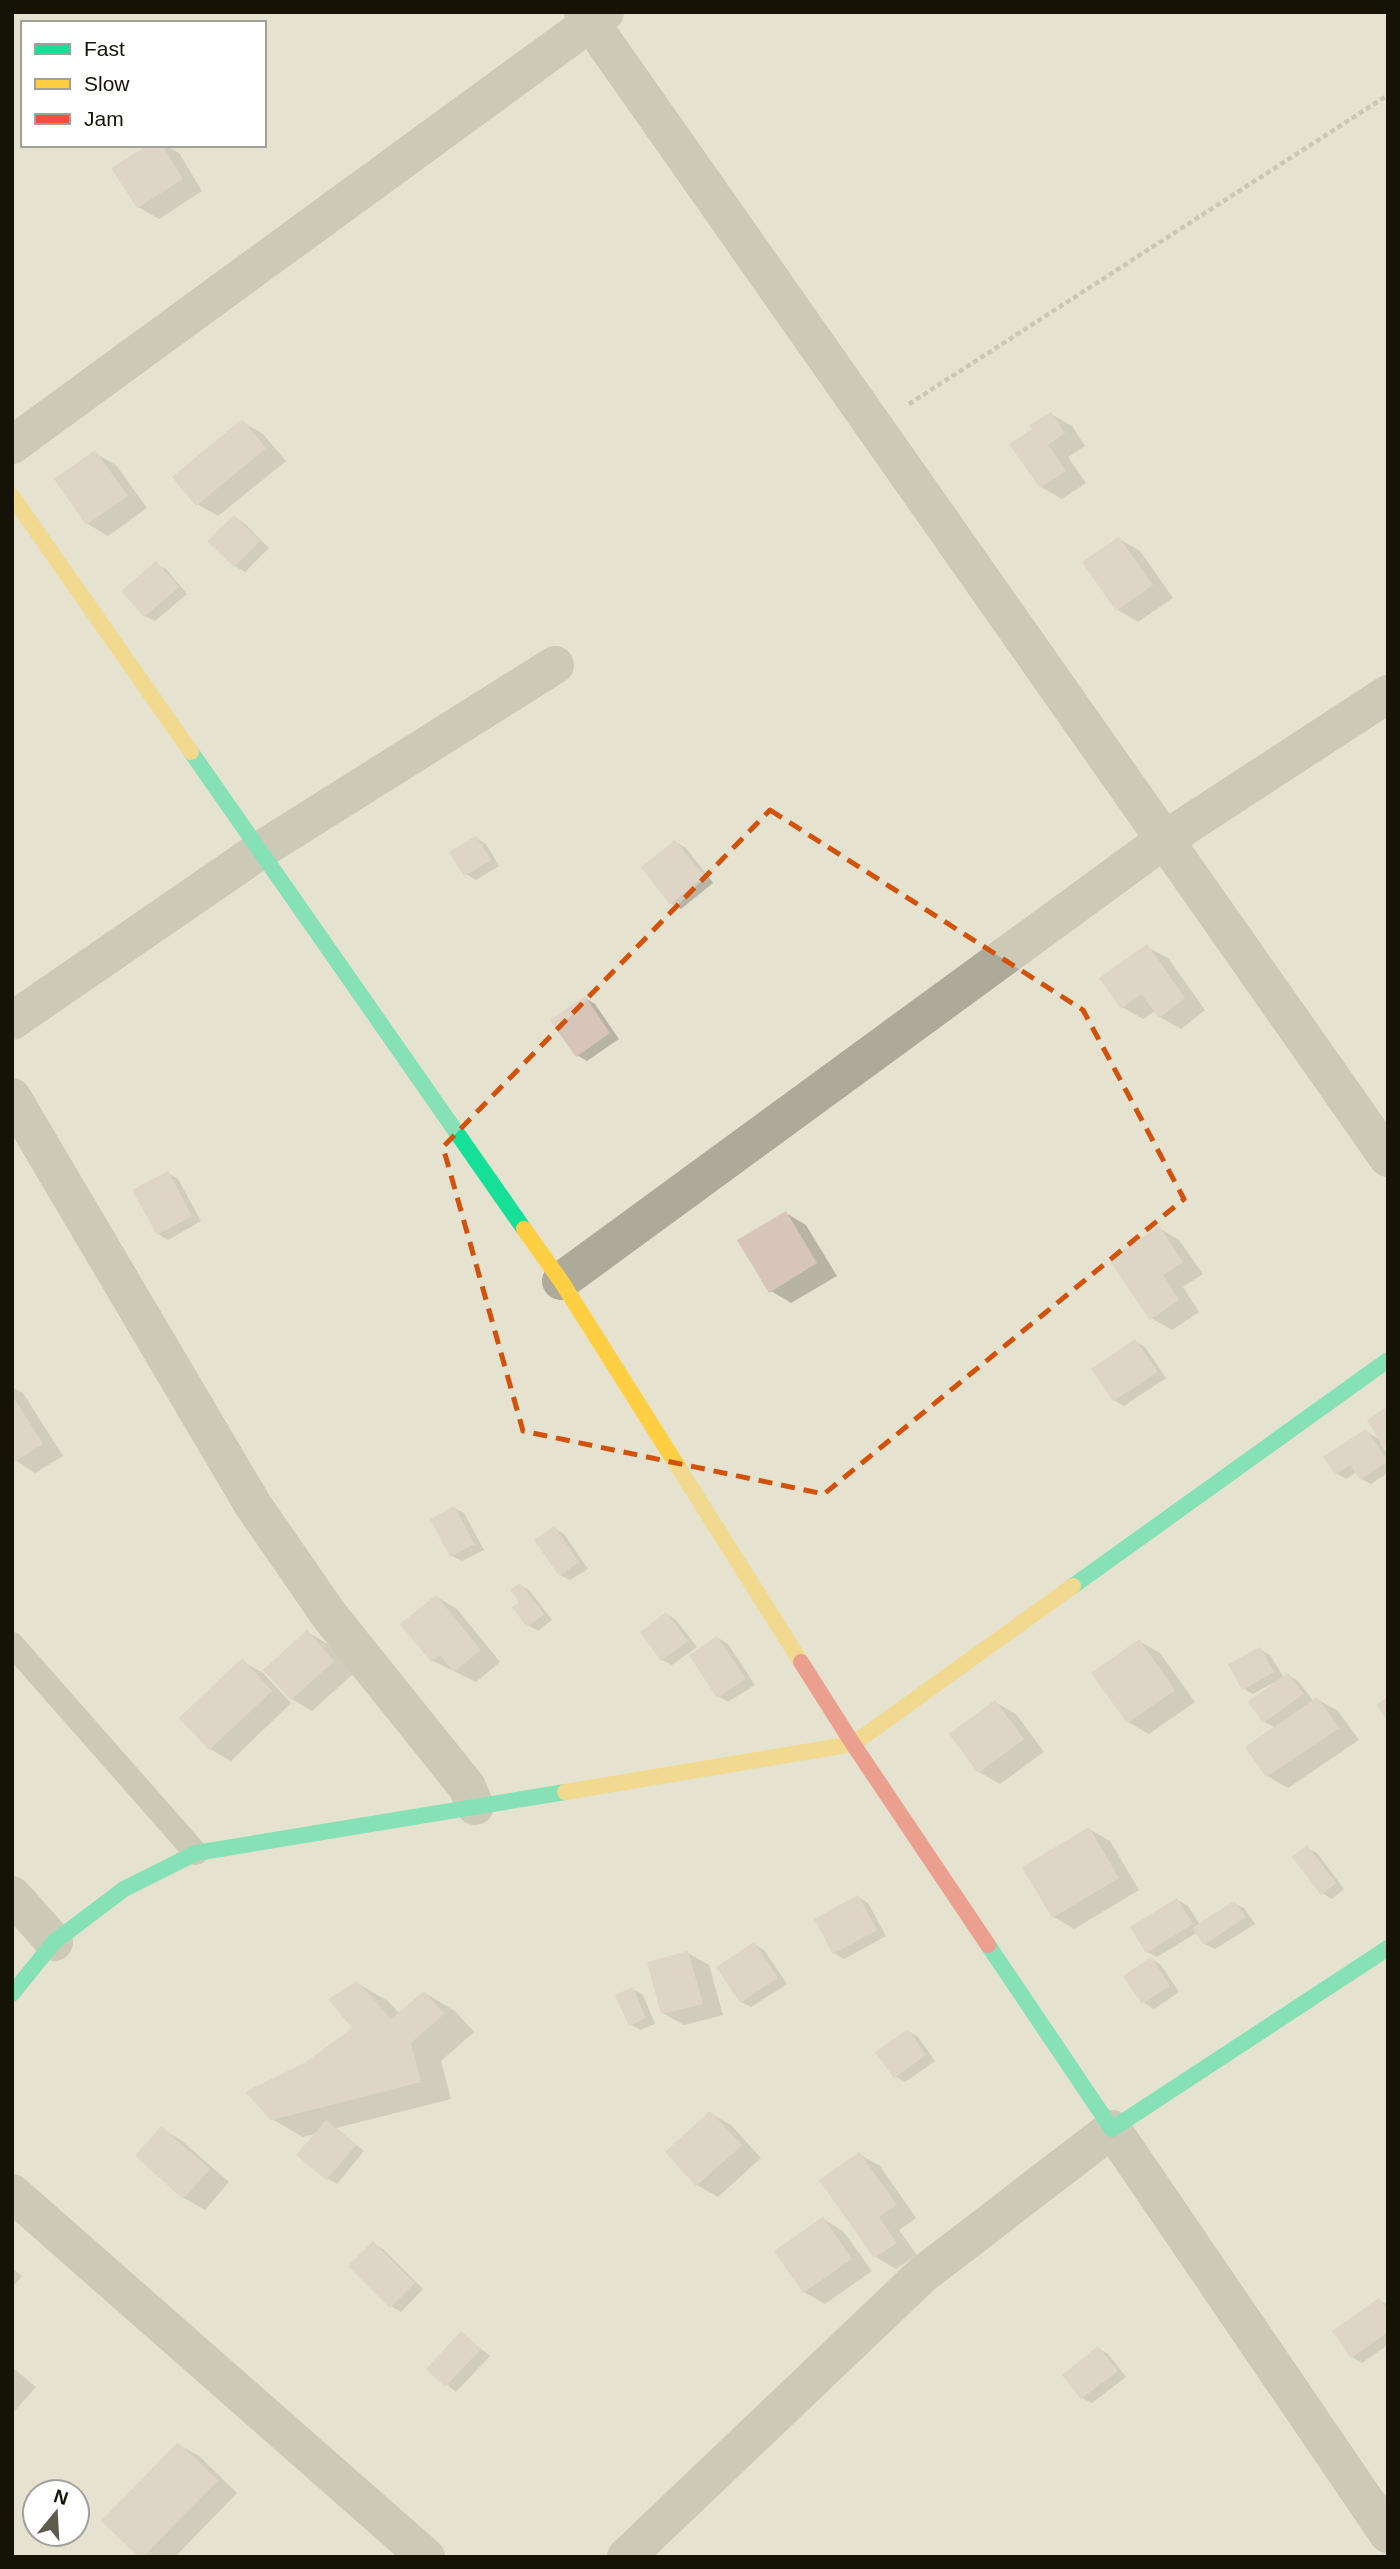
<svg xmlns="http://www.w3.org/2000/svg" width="1400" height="2569" font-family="Arial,sans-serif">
  <rect width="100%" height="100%" fill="#e5e2cf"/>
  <path fill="#0003" d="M151,145H165L179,153L202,191L159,219L138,207Z
    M1051,414L1072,426L1085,446L1068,457L1086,483L1062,499L1041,487L1035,430Z
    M242,422L263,434L286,461L218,516L197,504Z
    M95,453L116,465L147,508L108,536L88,524Z
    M234,517L244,523L269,548L245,572L235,566Z
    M1119,539L1140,551L1173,598L1138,622L1118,610L1084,563Z
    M156,564L166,569L187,594L155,621L145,616Z
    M476,838L486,844L499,866L476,880L466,874Z
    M676,842L686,848L713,883L681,909L671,903Z
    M1147,947L1168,958L1205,1010L1181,1029L1160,1017L1155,1011L1143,1019L1122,1007Z
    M585,998L595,1004L619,1039L587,1061L577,1055Z
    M168,1173L178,1179L201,1221L168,1240L158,1234Z
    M786,1213L806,1225L837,1276L791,1303L771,1291Z
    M1159,1228L1179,1240L1203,1274L1183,1287L1199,1312L1172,1330L1151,1318Z
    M1135,1341L1145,1347L1166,1378L1124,1406L1114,1400Z
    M12,1387L23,1393L63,1456L35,1473L12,1458Z
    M1385,1410L1388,1412V1448L1380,1443L1388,1454V1473L1371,1484L1361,1479L1357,1472L1346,1479L1336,1473L1366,1431L1382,1441Z
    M454,1508L464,1513L484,1550L462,1561L452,1556Z
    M554,1528L564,1534L588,1569L570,1580L560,1575Z
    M520,1585L530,1591L552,1620L538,1631L528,1625L521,1602Z
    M437,1597L457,1609L500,1662L476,1682L433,1661L403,1624Z
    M667,1614L676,1620L697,1647L672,1665L662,1660Z
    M307,1632L328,1644L354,1673L312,1711L292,1699Z
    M718,1638L728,1644L755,1685L728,1702L718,1696Z
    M1139,1641L1160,1653L1195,1702L1149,1734L1128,1722Z
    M1260,1649L1270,1655L1284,1678L1288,1675L1298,1681L1314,1702L1317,1699L1338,1711L1359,1740L1288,1788L1267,1776L1276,1728L1265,1722L1274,1685L1273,1683L1253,1694L1243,1688Z
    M242,1661L263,1673L291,1703L231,1761L210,1749Z
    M995,1702L1016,1714L1044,1752L1000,1784L979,1772Z
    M1089,1829L1110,1841L1139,1890L1074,1929L1054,1917Z
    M1307,1848L1317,1853L1344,1889L1332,1899L1322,1893Z
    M858,1897L868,1903L886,1936L844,1959L834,1953Z
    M1178,1900L1188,1906L1200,1925L1234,1903L1244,1908L1255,1924L1215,1949L1205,1944L1198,1932L1157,1957L1147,1952Z
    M754,1944L764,1950L787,1984L751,2007L741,2002Z
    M688,1953L709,1965L723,2015L684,2025L663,2013Z
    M1151,1959L1161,1965L1179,1992L1154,2009L1144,2003L1125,1976Z
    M357,1983L388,2001L400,2014L425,1993L455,2011L474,2032L441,2061L451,2099L336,2128L364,2151L337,2184L327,2178L317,2133L303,2137L272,2119L307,2064L354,2029Z
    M633,1989L643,1995L655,2024L640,2030L630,2024Z
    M908,2031L918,2037L935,2061L905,2082L895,2076Z
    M710,2113L731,2125L761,2158L718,2197L697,2185L667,2153Z
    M162,2129L182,2141L229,2182L205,2210L184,2198L137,2156Z
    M859,2154L880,2166L916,2218L899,2230L917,2255L896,2269L876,2257L821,2180Z
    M823,2219L843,2231L872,2271L825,2304L804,2292Z
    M373,2244L383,2249L423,2289L401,2312L391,2306Z
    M12,2268L22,2276L12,2288Z
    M1379,2300L1388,2305V2345L1362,2363L1352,2357L1334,2332Z
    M462,2334L490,2356L456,2392L428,2369Z
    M1098,2348L1108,2354L1126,2377L1092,2403L1082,2398Z
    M12,2367L36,2387L12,2414Z
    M178,2444L199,2456L237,2493L175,2557H141Z"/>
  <path fill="#d8c5ba" d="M148,145H162L183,179L137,208L111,168Z
    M1051,412L1065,433L1048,445L1066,471L1040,488L1009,444L1032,429L1029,425Z
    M242,419L266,448L196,506L172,477Z
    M95,450L128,496L86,525L54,479Z
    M234,515L260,541L234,567L207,541Z
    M1119,537L1153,585L1116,611L1082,562Z
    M156,561L179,587L144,617L121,591Z
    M476,836L491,860L464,876L449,852Z
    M675,840L704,876L670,905L641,867Z
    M1147,944L1185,998L1159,1018L1141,994L1121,1009L1099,978Z
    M585,996L610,1033L576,1057L550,1020Z
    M168,1171L192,1216L157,1235L132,1190Z
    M786,1211L817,1263L769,1293L737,1240Z
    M1159,1226L1183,1262L1163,1275L1179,1300L1150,1320L1109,1260Z
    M1135,1339L1158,1372L1113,1401L1091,1369Z
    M12,1395L43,1444L12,1463Z
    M1385,1408L1388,1413V1445L1384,1448L1367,1420Z
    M1366,1429L1388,1461L1360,1480L1350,1465L1335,1475L1323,1457Z
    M454,1506L475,1544L450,1557L430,1519Z
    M554,1526L579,1562L559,1576L534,1540Z
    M520,1583L544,1614L527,1627L512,1607L519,1602L510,1590Z
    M436,1595L481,1650L454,1672L440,1655L431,1662L400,1624Z
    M666,1612L688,1641L661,1661L640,1632Z
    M307,1630L334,1661L291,1700L263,1670Z
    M717,1636L746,1679L717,1698L689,1655Z
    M1139,1639L1175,1690L1127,1723L1091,1673Z
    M1260,1647L1274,1672L1242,1690L1228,1664Z
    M242,1658L272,1691L209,1750L179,1718Z
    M1288,1673L1304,1694L1263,1723L1248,1702Z
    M1317,1697L1339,1728L1266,1777L1245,1747Z
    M1388,1697V1721L1376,1705Z
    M995,1700L1024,1739L978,1773L949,1734Z
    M1089,1827L1119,1878L1052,1918L1022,1867Z
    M1307,1845L1336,1883L1321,1895L1292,1857Z
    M858,1895L877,1930L833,1954L814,1919Z
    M1177,1898L1193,1924L1146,1953L1130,1927Z
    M1234,1901L1246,1917L1204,1945L1192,1928Z
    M754,1942L778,1978L740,2003L716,1967Z
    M688,1951L703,2004L661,2014L647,1962Z
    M1151,1957L1170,1986L1142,2004L1123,1976Z
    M357,1981L391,2019L424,1991L444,2014L411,2043L421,2082L271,2120L245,2092L306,2062L352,2028L328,1999Z
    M633,1987L646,2018L629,2026L615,1995Z
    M908,2029L926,2055L894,2078L875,2052Z
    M710,2111L742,2145L696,2186L665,2152Z
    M326,2120L356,2145L326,2180L296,2155Z
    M161,2126L210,2169L183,2199L135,2156Z
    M859,2152L897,2205L879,2217L897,2243L874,2258L819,2180Z
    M823,2217L852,2259L803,2293L774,2251Z
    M373,2241L415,2283L390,2308L348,2266Z
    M1379,2298L1388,2311V2332L1351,2358L1332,2331Z
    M461,2331L481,2349L445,2387L426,2369Z
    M1098,2346L1118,2371L1081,2399L1062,2375Z
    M178,2442L218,2480L143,2557H139L101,2521Z"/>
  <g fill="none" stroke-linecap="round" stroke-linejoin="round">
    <path stroke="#aaa698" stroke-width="4.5" stroke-dasharray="5 3.5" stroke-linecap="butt" d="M909,404L1388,95"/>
    <path stroke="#aeaa9a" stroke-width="24" d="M12,1644L196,1853"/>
    <path stroke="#aeaa9a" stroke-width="38" d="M583,12L1388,1158
      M12,445L605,12
      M12,1021L259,851L555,665
      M12,1097L253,1505L329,1615L467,1787L475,1806
      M561,1281L1164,840L1388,694
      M12,1895L54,1942
      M12,2193L426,2557
      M626,2557L922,2275L1112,2129L1388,2534"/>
    <path stroke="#16e098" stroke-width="16" d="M191,752L524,1229
      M1073,1586L1388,1360
      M988,1945L1112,2129L1388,1948
      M12,1994L54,1942L124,1889L196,1853L565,1792"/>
    <path stroke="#ffcf43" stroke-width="16" d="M12,496L191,752
      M524,1229L561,1281L801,1662
      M565,1792L853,1744L1073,1586"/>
    <path stroke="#f24e42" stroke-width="16" d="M801,1662L853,1744L988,1945"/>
  </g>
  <path d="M0 0H1400V2569H0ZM770,810L1083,1010L1184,1199L824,1494L523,1431L443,1147Z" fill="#e5e2cf" fill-opacity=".55" fill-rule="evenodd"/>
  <path fill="none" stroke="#d3520b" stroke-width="5" stroke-dasharray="14 9" stroke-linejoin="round" d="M770,810L1083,1010L1184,1199L824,1494L523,1431L443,1147Z"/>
  <rect width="1400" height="2569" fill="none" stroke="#151206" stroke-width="28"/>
  <rect x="21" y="21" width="245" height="126" fill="#ffffff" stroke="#a1a09b" stroke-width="2"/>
  <rect x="35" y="44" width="35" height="10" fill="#16e098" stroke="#a1a09b" stroke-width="2"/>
  <text x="84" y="56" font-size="21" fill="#151206">Fast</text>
  <rect x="35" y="79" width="35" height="10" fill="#ffcf43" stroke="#a1a09b" stroke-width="2"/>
  <text x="84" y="91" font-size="21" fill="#151206">Slow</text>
  <rect x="35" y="114" width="35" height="10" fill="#f24e42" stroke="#a1a09b" stroke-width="2"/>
  <text x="84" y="126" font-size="21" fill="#151206">Jam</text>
  <g transform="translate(56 2513) rotate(18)"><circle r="33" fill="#ffffff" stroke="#a1a09b" stroke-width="2"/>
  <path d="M0-5L12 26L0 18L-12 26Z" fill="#5e5b4c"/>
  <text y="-10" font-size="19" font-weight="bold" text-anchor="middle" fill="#151206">N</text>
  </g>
</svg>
